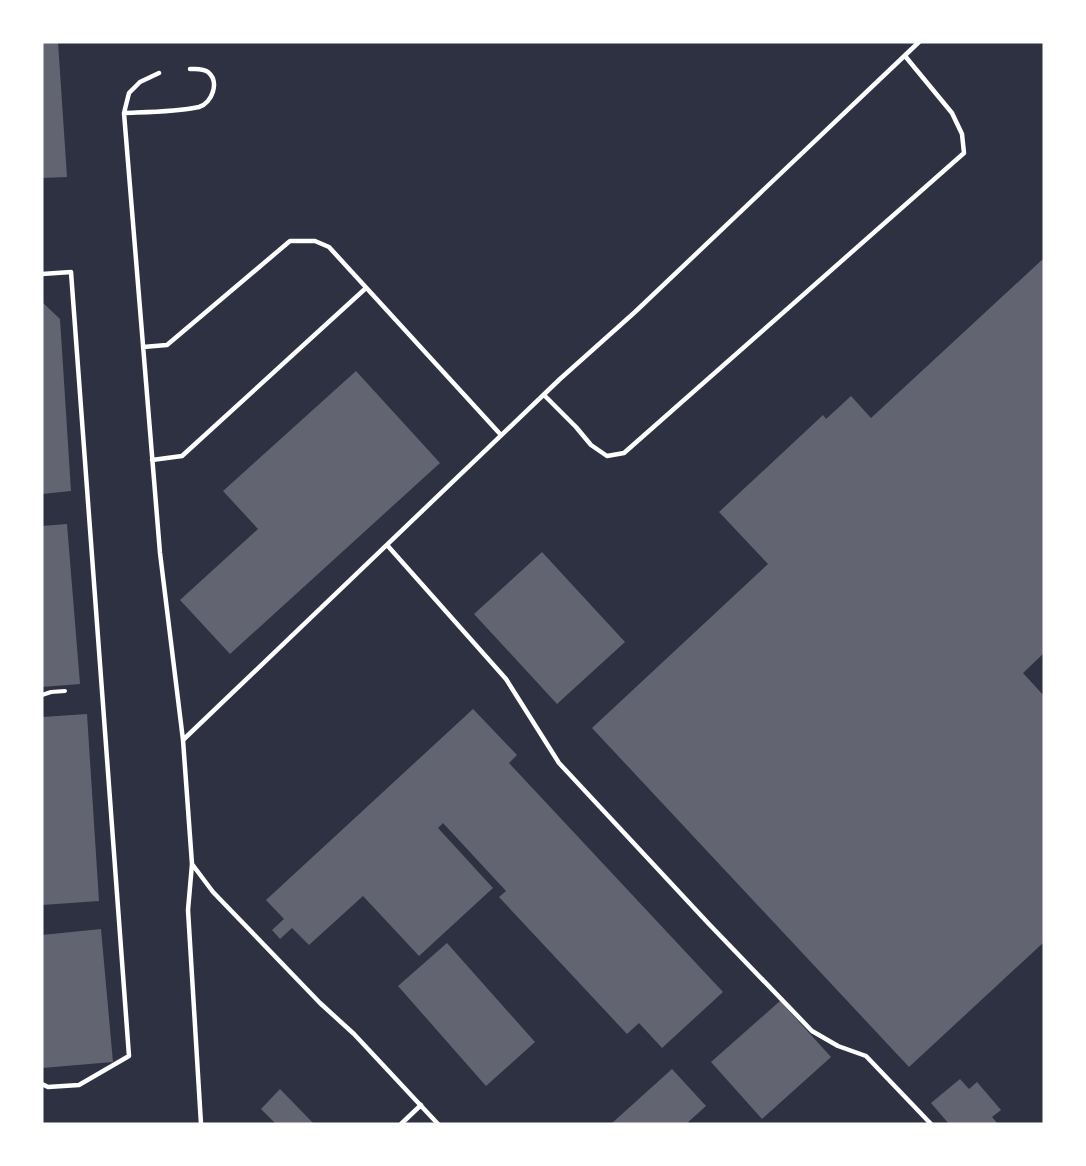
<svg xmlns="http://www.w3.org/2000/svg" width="1086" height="1166" font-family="Ubuntu,sans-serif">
  <rect width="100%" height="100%" fill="#2d3142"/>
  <path fill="#626471" d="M42,42H58L67,177L42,178Z
    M1044,258V653L1023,673L1044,696V942L909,1067L592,728L768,564L719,512L823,415L826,419L851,396L871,418Z
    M42,302L60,319L71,491L42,494Z
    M356,371L440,463L230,654L180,600L258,529L223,491Z
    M67,524L80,684L42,687V526Z
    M542,552L625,642L557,704L474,614Z
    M473,709L517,755L509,763L723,992L662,1048L639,1023L627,1034L499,897L506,891L443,823L438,828L493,888L419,956L363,896L309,945L292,928L280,939L272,930L284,919L266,900Z
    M87,714L99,901L42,905V717Z
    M101,929L113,1062L42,1068V935Z
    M447,943L535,1042L486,1086L398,986Z
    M780,1001L831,1057L762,1119L711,1062Z
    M672,1069L706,1106L686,1124H611Z
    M960,1079L969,1089L977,1082L1001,1110L992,1117L998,1124H949L931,1103Z
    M280,1089L314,1124H276L261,1109Z"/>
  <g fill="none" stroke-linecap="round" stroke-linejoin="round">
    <path stroke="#fff" stroke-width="4" d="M42,695L51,692L65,691"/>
    <path stroke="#fff" stroke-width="4.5" d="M159,73L140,82L129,93L124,113L160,553L183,740L192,864L213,892L320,1003L354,1034L438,1124
      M124,113C149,112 175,112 199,107C212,103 220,82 208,72C203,68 196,69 190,69
      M42,274L71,272L129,1056L79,1085L48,1087L42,1084
      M143,347L167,345L290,241H315L329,247L501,435
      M544,395L576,427L591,445L607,456L624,453L964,153L962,134L952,113L905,56
      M152,460L182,456L366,288
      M387,545L506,679L559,763L708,923L812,1031L838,1046L866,1056L931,1124
      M183,740L560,379L635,312L919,42
      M192,864L188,910L201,1124
      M401,1124L421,1105"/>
  </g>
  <rect width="1086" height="1166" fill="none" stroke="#ffffff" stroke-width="87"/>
</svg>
